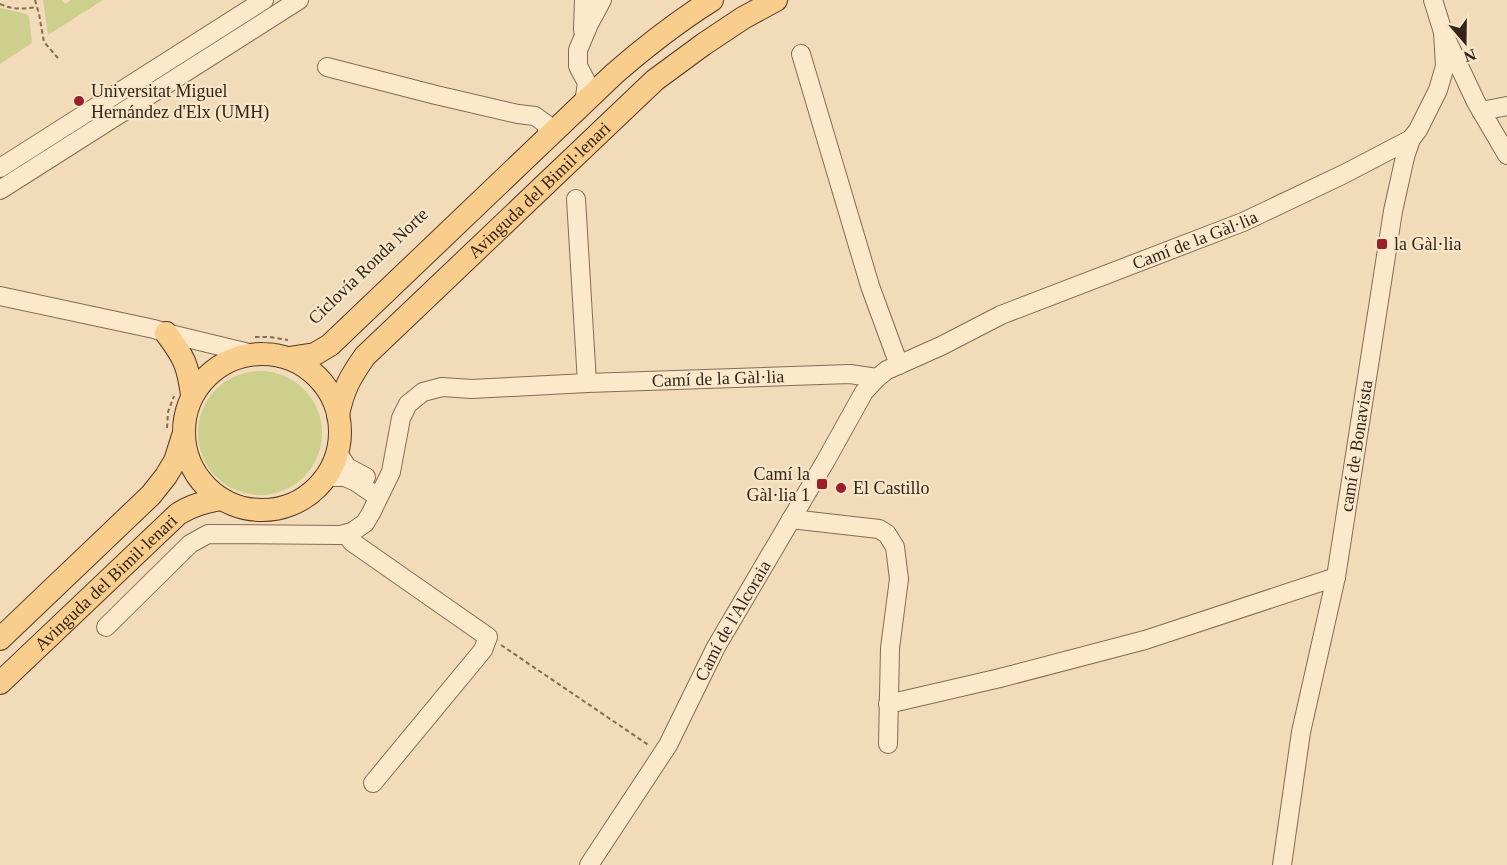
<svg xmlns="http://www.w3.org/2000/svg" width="1507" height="865" font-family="'Times New Roman',serif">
  <rect width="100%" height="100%" fill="#f1dbb9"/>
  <path fill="#cdcf8d" d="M43,0H62L65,4L71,0H103L48,35Z
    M0,8L27,14L29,17L32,43L0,64Z
    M198 433a62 62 0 1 1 124 0a62 62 0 1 1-124 0Z"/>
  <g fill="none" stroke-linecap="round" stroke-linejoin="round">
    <defs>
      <g id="minor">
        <path d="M1433,0L1443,32L1476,102L1507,155"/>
        <path d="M583,30L584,0"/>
        <path d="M801,54L870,286L899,365"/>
        <path d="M327,67L436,95L518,114L535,116L546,124L549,136"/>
        <path d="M584,103L587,83L578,66V50L589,24L602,0"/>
        <path d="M1481,111L1507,106"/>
        <path d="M0,168L264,0"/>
        <path d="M0,190L299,0"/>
        <path d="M576,199L587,383"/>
        <path d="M0,296L154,329L166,333L253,354"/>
        <path d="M338,453L347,467L366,477"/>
        <path d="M325,477H345L356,482L378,497"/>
        <path d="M791,519L879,529L887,534L895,547L899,579L890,648L888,744"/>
        <path d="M346,534L352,542L488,637L483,650L373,783"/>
        <path id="s1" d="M106,627L190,544L208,534L340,535L352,532L365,523L371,513L391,472L401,418L408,404L423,392L442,387L472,389L587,383L850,374L877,378"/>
        <path d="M888,704L1000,678L1145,640L1336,577"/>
        <path id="s2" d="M589,865L668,745L716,647L825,462L864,392L877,378L887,370L941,346L1001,315L1243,222L1344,174L1411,139"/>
        <path id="s3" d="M1282,865L1301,732L1336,577L1393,211L1405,157L1411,139L1418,130L1438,90L1445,66L1443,32"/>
      </g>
      <g id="major">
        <path d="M166,333C184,357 188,365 192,395"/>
        <circle cx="262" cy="432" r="78"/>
        <path d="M289,358L315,354L330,345L614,74C645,47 677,22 712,0"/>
        <path id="s4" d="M338,415C343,390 350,377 365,356L655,80L704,44L743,18L776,0"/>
        <path d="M0,639L151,495L166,476L175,461L183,436"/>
        <path id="s5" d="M0,683L178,514C192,505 205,502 221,499"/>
      </g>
    </defs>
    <use href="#minor" stroke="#886a53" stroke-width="20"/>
    <use href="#major" stroke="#553928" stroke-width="24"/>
    <path stroke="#886a53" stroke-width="2" stroke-dasharray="4.5 3" stroke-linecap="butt" d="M35,0L39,14L44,42L58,58
      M0,4C13,10 24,9 37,7
      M255,337H270L288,340
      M263,343L278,344
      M167,428L168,412L174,396
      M501,645L650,746"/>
    <use href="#minor" stroke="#fce9cc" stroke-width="18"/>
    <use href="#major" stroke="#f9cd8b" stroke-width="22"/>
  </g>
  <g fill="#9b1e2b" stroke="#f8e6c9" stroke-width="2">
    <circle cx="79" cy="101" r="6"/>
    <rect x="1376" y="238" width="12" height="12" rx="3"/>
    <rect x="816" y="478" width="12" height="12" rx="3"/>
    <circle cx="841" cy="488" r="6"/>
  </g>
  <g text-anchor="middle" stroke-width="4.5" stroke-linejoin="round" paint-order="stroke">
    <g font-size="18" fill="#362419" stroke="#f8e6c9" text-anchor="start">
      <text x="91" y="97">Universitat Miguel<tspan x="91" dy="21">Hernández d'Elx (UMH)</tspan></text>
      <text x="1394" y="250">la Gàl·lia</text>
      <text x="810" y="480" text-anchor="end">Camí la<tspan x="810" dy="21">Gàl·lia 1</tspan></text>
      <text x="853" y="494">El Castillo</text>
    </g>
    <g font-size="18" fill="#362419" stroke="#f8e6c9">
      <text dy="6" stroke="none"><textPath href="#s4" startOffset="306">Avinguda del Bimil·lenari</textPath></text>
      <text dy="6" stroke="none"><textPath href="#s2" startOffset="914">Camí de la Gàl·lia</textPath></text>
      <text transform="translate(368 266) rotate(-44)" y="6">Ciclovía Ronda Norte</text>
      <text dy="6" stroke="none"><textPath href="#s1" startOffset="742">Camí de la Gàl·lia</textPath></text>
      <text dy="6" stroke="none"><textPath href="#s3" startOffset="426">camí de Bonavista</textPath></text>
      <text dy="6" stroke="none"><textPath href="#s5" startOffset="146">Avinguda del Bimil·lenari</textPath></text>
      <text dy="6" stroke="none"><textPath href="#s2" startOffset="284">Camí de l'Alcoraia</textPath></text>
    </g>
  </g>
  <g transform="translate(1465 42) rotate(160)" stroke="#f8e6c9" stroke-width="4.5" paint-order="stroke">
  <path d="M0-4.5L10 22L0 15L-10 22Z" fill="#362419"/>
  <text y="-9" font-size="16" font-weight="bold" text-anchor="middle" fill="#362419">N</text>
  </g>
</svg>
